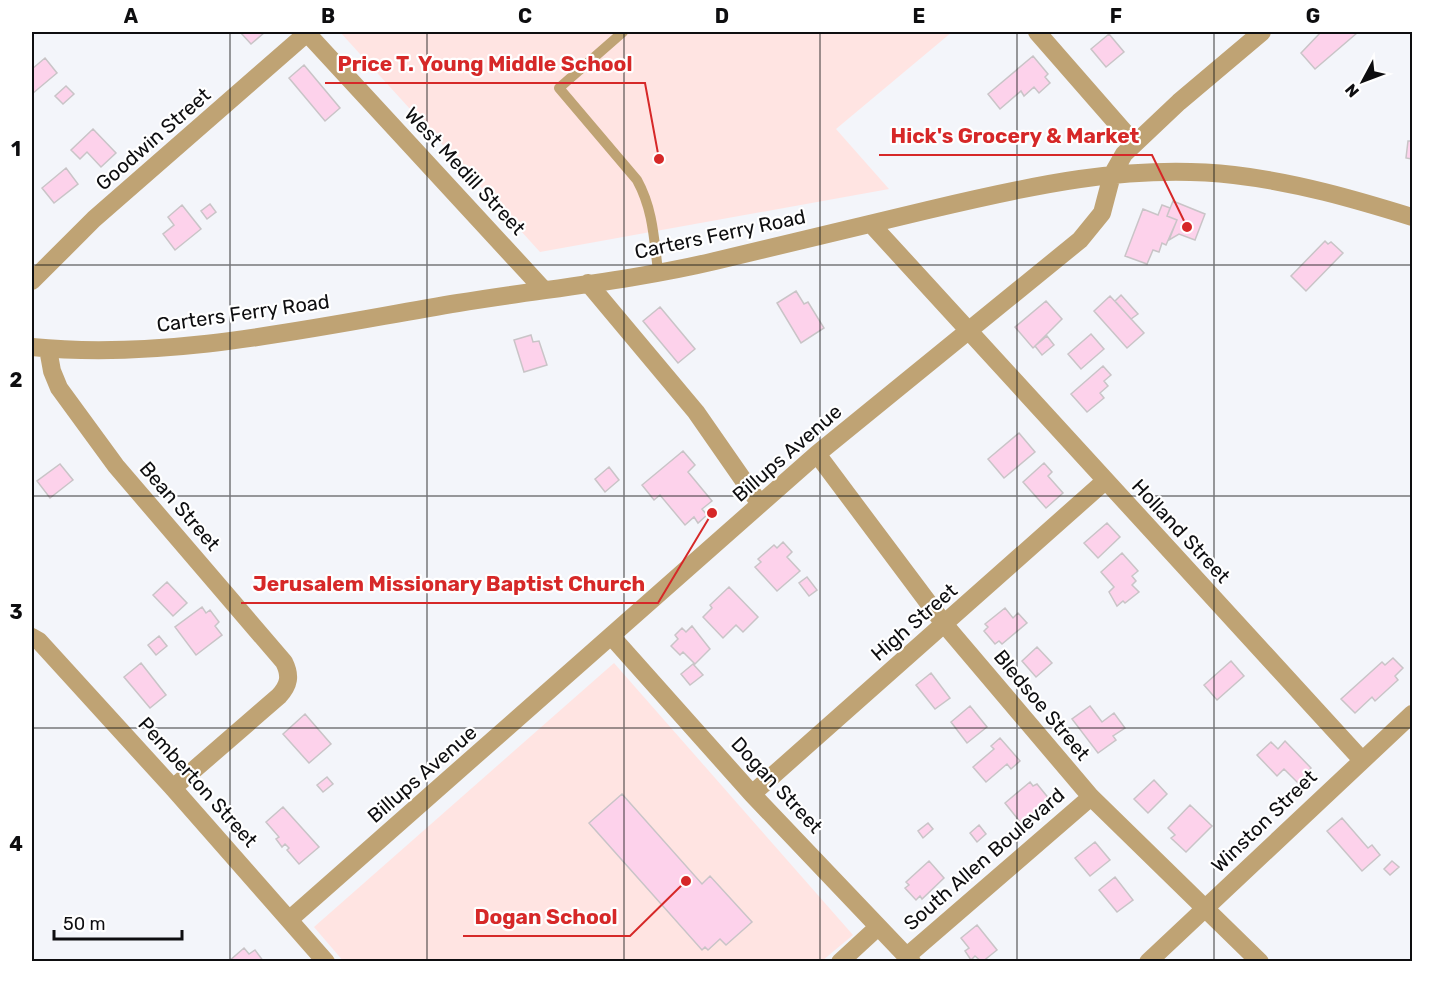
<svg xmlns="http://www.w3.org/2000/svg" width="1444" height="993" font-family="Rubik,sans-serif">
  <rect width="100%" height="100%" fill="#f3f5fa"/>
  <path fill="#ffe4e2" d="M340,32H952L836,129L889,189L540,252Z
    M614,663L853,935L822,961L344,962L314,927Z"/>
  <path fill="#fdd2eb" stroke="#c9c4c7" stroke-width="1.5" d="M240,32H265L251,44Z
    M1321,32L1357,33L1315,69L1301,53Z
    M1109,34L1124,52L1106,67L1091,49Z
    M1033,56L1048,74L1045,77L1050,83L1039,93L1034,87L1024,96L1021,91L1000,109L988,94Z
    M45,58L57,73L32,94V69Z
    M304,65L340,108L325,121L289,78Z
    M66,86L74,94L63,104L55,96Z
    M93,129L116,153L101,167L87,152L80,159L71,150Z
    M1408,141H1412V159L1406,158Z
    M66,168L78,184L54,203L42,188Z
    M1173,201L1205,214L1195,240L1179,234L1169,240L1177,220L1167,216Z
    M210,204L216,212L207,219L201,211Z
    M182,205L201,229L175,250L163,234L174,225L168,217Z
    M1162,205L1170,208L1167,216L1177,220L1166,245L1162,243L1159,252L1153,250L1147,264L1125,256L1143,209L1158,215Z
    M1325,241L1328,244L1331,242L1343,253L1306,291L1291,276Z
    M796,291L804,304L808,302L824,328L801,343L777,303Z
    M1121,295L1138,314L1131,319L1115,301Z
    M1110,296L1144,333L1127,348L1094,311Z
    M1046,301L1062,319L1033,348L1015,327Z
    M660,307L695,349L678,363L643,321Z
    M1091,334L1104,349L1081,369L1068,354Z
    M531,335L533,342L539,341L547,365L524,372L514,340Z
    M1047,336L1054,345L1042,355L1035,346Z
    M1103,366L1111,375L1104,381L1108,386L1100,393L1104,398L1087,412L1071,394Z
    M1019,433L1035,452L1004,478L988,459Z
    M683,451L695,465L688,472L712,501L702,509L707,515L698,523L694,517L685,525L660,495L654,500L642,485Z
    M1044,463L1052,472L1048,476L1063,493L1046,508L1023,482Z
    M60,464L73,480L50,498L37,481Z
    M609,467L619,480L605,492L595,479Z
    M1107,523L1120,537L1098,558L1084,543Z
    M783,542L792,552L787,557L800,571L777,591L755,567L761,562L758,559L774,545L777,548Z
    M1122,553L1138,571L1132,576L1136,581L1132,585L1139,592L1125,603L1123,601L1117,606L1109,592L1114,587L1101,572Z
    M807,577L817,590L809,596L799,583Z
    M167,582L187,603L173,616L153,595Z
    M729,587L758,617L743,632L736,625L723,638L703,617L712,608L710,605Z
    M202,607L206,613L210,610L219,622L215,626L222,635L196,655L175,627Z
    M1005,608L1013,618L1018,613L1027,623L1002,644L999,641L995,644L984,631L988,627L985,624Z
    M692,626L710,649L695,664L683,652L680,655L671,646L678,639L675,635L682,628L686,632Z
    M159,636L167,646L156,655L148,645Z
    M1037,647L1052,663L1036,677L1022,661Z
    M1393,658L1403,668L1395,676L1398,680L1375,701L1372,697L1355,713L1341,699L1382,662L1385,665Z
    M1231,661L1244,676L1217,700L1204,685Z
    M141,663L166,695L150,708L124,677Z
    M693,664L703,675L690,685L681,674Z
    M931,673L950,698L935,709L916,685Z
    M970,706L987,727L967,743L951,722Z
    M1090,706L1102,722L1114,713L1125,728L1113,736L1116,740L1098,753L1072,719Z
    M305,714L331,744L309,763L283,734Z
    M1000,738L1020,761L1011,769L1007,764L986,782L973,767L994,749L991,746Z
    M1285,741L1311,768L1298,783L1284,769L1277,776L1257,755L1271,742L1278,749Z
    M327,777L333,784L323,792L317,785Z
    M1154,780L1167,794L1148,813L1134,799Z
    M1030,782L1033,786L1037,784L1050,800L1021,823L1005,803Z
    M622,794L702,884L710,876L752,922L726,945L720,939L708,950L705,947L702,950L589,823Z
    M1190,805L1212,826L1186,852L1171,838L1175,835L1168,828Z
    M283,807L319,847L299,864L287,850L289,848L285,844L282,847L276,839L279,837L266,822Z
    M1342,818L1368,848L1372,845L1380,855L1362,871L1327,831Z
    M928,823L933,829L923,838L918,831Z
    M979,825L986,834L977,842L970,833Z
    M1095,842L1110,860L1090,876L1075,858Z
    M929,861L944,878L922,899L920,896L916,900L905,888L909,885L906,882Z
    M1392,861L1399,867L1390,875L1384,869Z
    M1115,877L1133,900L1117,912L1099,890Z
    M977,925L997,950L982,962L975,956L971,960L965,951L969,948L961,938Z
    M244,948L249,954L255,950L264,962H228Z"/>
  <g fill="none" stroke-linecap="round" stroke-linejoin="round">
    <path stroke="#bfa374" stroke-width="10" d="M623,32L559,88L637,180C653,209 654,239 658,271"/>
    <path stroke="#bfa374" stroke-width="18" d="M306,32L543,289
      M1037,32L1134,143
      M871,224L1361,759
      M32,281L94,219L307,33
      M588,283L696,412L760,504
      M32,347C172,361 320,326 458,303C543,289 631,281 715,261C786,244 857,227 928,210C1029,186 1130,163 1234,175C1295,182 1354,199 1412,217
      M48,349L52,371L59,388L116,466L284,662C291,676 289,685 279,696L173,788
      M817,454L945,625L1091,797L1260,962
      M32,637L39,641L173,788L326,962
      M612,637L752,794L912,962
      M752,794L1105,481
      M290,919L817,454L1080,240L1102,213L1112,175L1124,154L1179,102L1262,32
      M907,956L1091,797
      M840,962L878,927
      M1148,962L1412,714"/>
  </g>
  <path fill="none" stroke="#0e0e10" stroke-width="1.5" stroke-opacity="0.55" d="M230,32V962M427,32V962M624,32V962M820,32V962M1017,32V962M1214,32V962M32,265H1412M32,496H1412M32,728H1412"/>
  <g text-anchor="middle" stroke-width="4.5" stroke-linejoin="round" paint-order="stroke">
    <g font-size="20" fill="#0e0e10" stroke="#fff">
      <text transform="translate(153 139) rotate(-41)" y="7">Goodwin Street</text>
      <text transform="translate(465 171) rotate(47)" y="7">West Medill Street</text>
      <text transform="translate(720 234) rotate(-12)" y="7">Carters Ferry Road</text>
      <text transform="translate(243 313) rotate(-8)" y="7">Carters Ferry Road</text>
      <text transform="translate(787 453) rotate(-41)" y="7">Billups Avenue</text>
      <text transform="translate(180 506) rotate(49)" y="7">Bean Street</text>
      <text transform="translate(1181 531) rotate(47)" y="7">Holland Street</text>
      <text transform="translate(914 622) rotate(-41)" y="7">High Street</text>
      <text transform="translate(1042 705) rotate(50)" y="7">Bledsoe Street</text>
      <text transform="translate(422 774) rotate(-41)" y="7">Billups Avenue</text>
      <text transform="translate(198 782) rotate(48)" y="7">Pemberton Street</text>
      <text transform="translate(777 785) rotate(47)" y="7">Dogan Street</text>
      <text transform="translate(1264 821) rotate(-44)" y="7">Winston Street</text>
      <text transform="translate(984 859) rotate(-41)" y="7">South Allen Boulevard</text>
    </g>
  </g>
  <path fill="none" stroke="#d62828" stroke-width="2" d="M659 159L645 83H325M1187 227L1152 155H879M712 513L658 603H241M686 881L630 936H463"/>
  <g fill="#d62828" stroke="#fff" stroke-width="2">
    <circle cx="659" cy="159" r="6"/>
    <circle cx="1187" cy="227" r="6"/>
    <circle cx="712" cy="513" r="6"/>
    <circle cx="686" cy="881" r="6"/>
  </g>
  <g font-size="21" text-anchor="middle" font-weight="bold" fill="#d62828" stroke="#fff" stroke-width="4.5" stroke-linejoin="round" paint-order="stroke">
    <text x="485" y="71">Price T. Young Middle School</text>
    <text x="1015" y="143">Hick's Grocery &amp; Market</text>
    <text x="449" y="591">Jerusalem Missionary Baptist Church</text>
    <text x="546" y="924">Dogan School</text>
  </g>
  <rect width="1444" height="993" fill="none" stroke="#ffffff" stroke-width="66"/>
  <g transform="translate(1363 81) rotate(229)" stroke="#ffffff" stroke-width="4.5" paint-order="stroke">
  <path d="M0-4.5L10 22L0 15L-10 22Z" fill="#0e0e10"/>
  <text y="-9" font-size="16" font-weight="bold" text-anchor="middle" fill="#0e0e10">N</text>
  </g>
  <path d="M54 930v9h128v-9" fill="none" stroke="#0e0e10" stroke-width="3"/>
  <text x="63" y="930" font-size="18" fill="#0e0e10" stroke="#ffffff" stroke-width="4.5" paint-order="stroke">50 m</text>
  <rect x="33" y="33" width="1378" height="927" fill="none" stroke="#0e0e10" stroke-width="2"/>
  <g font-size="20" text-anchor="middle" font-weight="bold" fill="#0e0e10">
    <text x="131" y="23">A</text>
    <text x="328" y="23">B</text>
    <text x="525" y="23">C</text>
    <text x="722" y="23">D</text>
    <text x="919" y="23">E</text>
    <text x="1116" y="23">F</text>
    <text x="1313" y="23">G</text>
    <text x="16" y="156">1</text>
    <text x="16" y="387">2</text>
    <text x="16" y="619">3</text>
    <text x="16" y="851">4</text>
  </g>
</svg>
